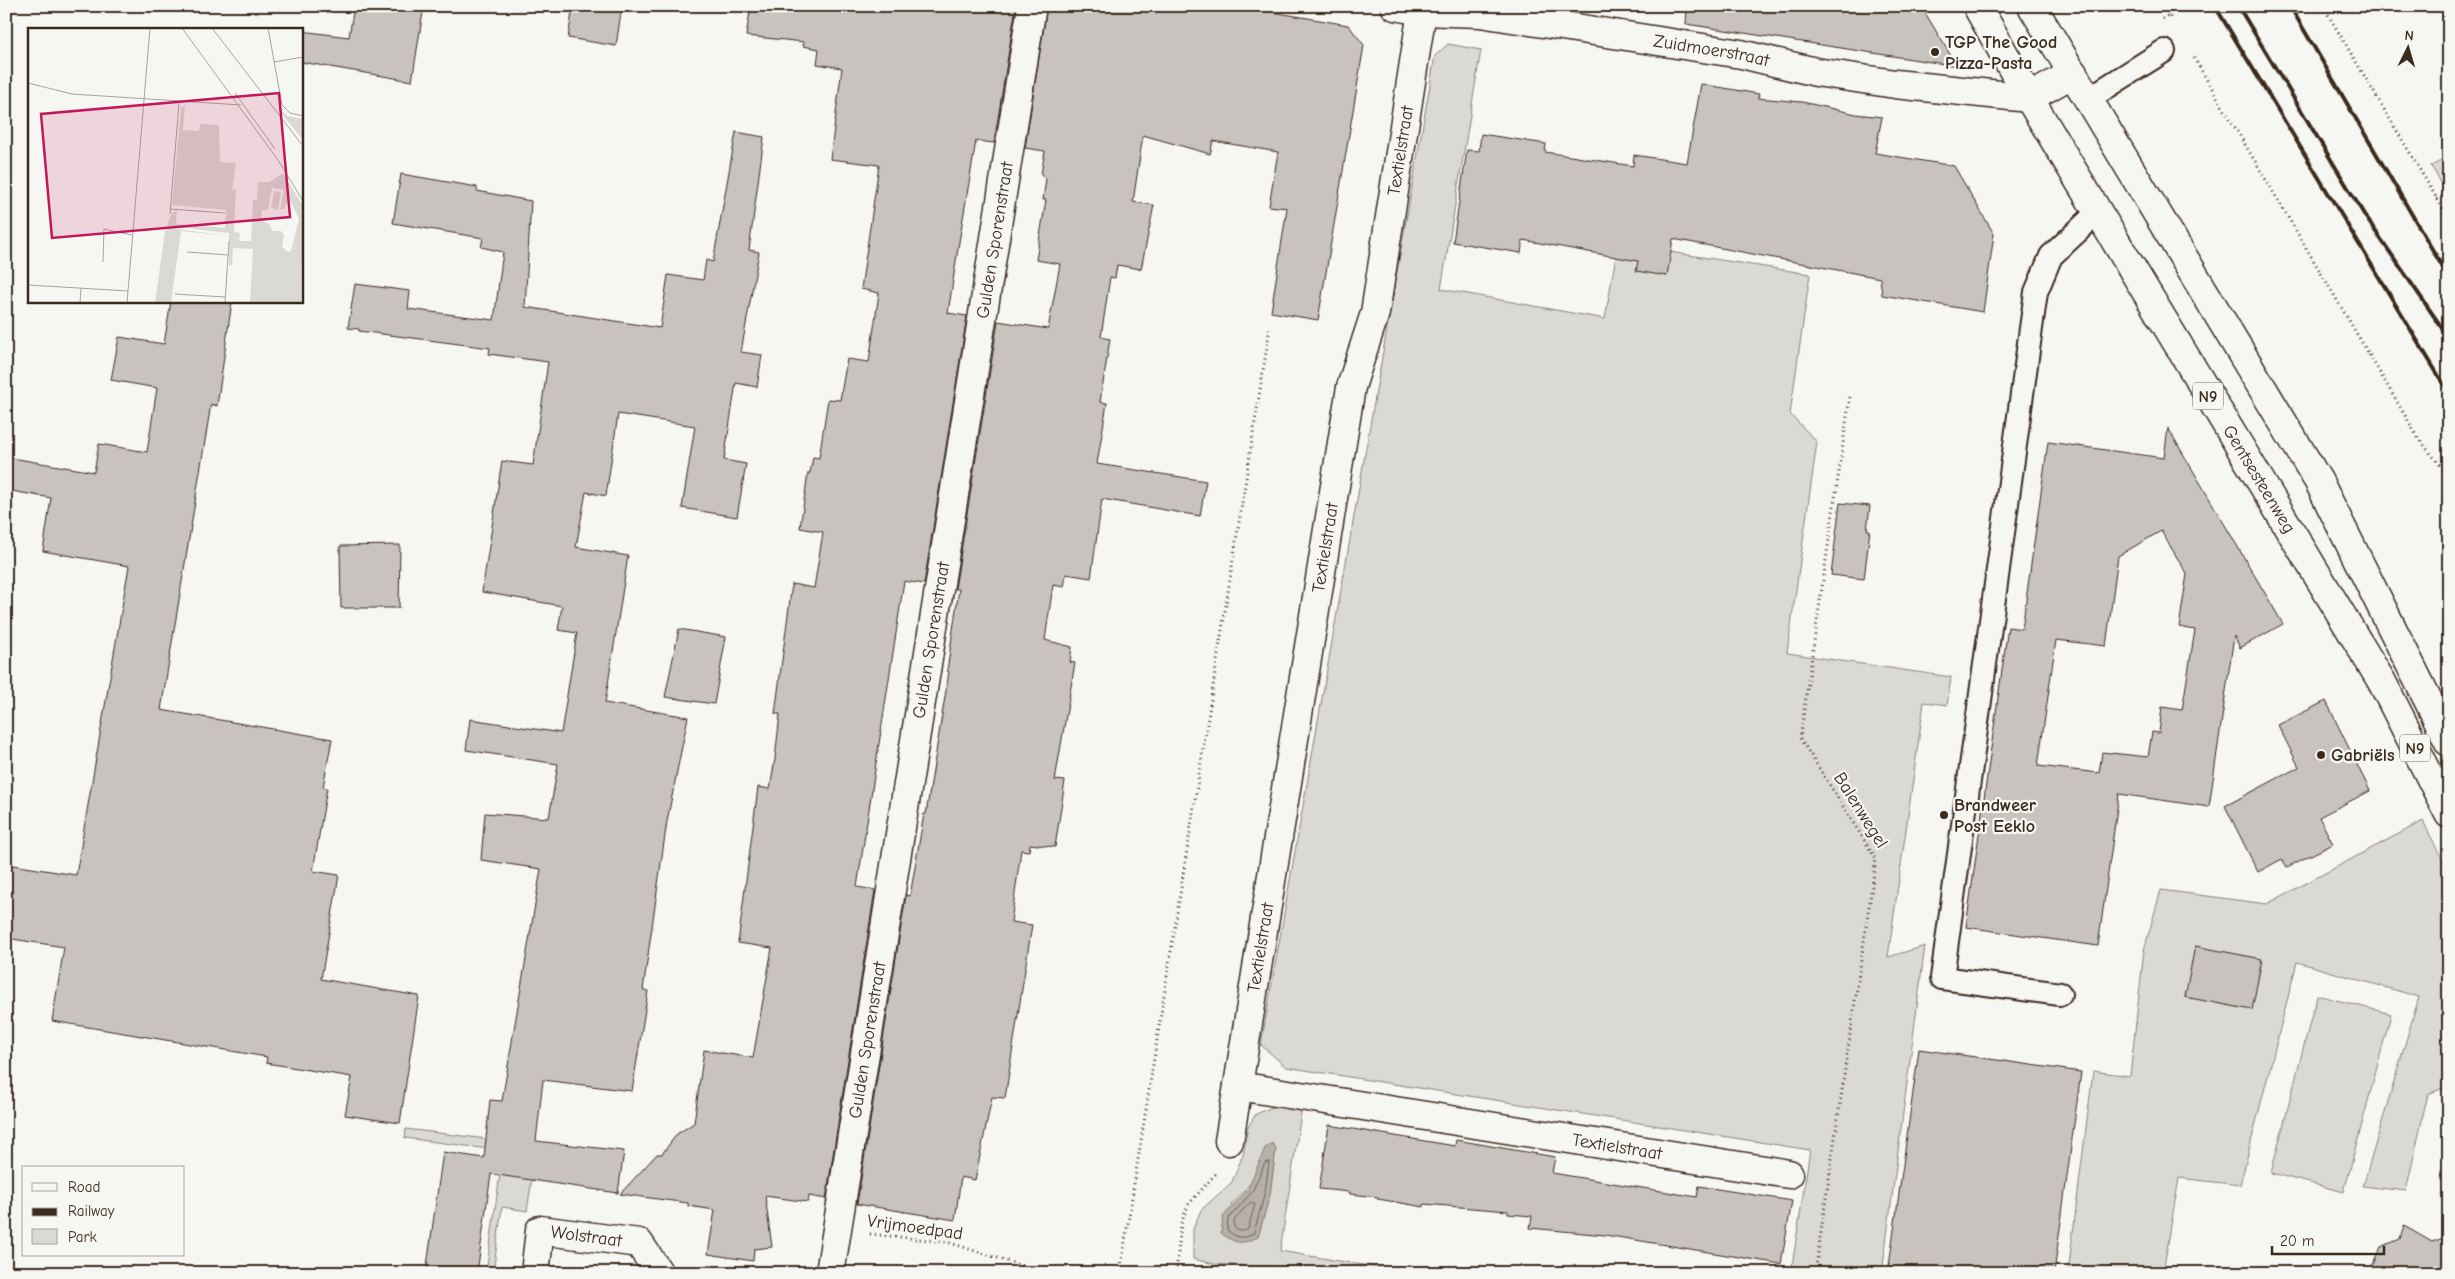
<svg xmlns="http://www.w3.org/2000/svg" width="2455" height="1279" font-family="'Comic Neue',sans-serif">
  <rect width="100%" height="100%" fill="#f6f6f2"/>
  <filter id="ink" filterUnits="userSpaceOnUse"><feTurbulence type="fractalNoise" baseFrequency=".02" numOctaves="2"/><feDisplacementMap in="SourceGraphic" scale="10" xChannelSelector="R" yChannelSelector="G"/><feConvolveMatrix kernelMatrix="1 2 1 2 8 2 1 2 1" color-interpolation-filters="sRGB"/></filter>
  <g filter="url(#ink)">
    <path fill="#dad9d3" stroke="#8a8278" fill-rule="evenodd" d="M1448,44L1481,50L1441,289L1605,319L1618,244L1810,274L1790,414L1817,442L1787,653L1951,677L1947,705L1924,702L1888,957L1925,946L1882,1273H1791L1810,1150L1286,1067L1261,1045L1435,56Z
      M2449,157V196L2431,166Z
      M2423,821L2449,873V1086L2428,1094L2406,1191L2363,1186L2419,997L2297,962L2240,1185L2179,1178L2163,1273H2068L2093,1071L2130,1076L2144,950L2161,890L2267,904Z
      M2317,995L2391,1014L2344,1192L2271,1173Z
      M1275,1106L1302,1107L1280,1251L1411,1273H1308L1285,1268L1214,1264L1193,1259V1229L1201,1210L1232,1182L1243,1155L1248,1127L1256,1114ZM1276,1148L1270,1194L1258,1237L1231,1205C1249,1188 1261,1167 1276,1148Z
      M406,1129L544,1146L543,1156L405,1138Z
      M502,1160L534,1165L527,1211L502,1207L493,1273H486Z"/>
    <path fill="#b6b0a9" stroke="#857a71" d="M1272,1143L1276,1148L1270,1194L1258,1237C1241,1245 1236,1244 1221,1233L1223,1217L1248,1189L1265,1148Z"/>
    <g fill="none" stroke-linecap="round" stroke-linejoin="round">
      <path stroke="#6c6056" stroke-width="1" d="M1269,1162L1265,1192L1254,1233C1244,1240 1236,1238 1227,1230L1228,1219L1252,1192L1265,1163Z
        M1251,1202L1255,1204L1248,1229C1243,1232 1237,1232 1234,1227V1221L1240,1213Z"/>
    </g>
    <path fill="#c8c3be" stroke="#3b2a1e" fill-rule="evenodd" d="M354,6H424L412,81L301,62V31L349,37Z
      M573,6H622L616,46L568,38Z
      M751,6H1016L994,143L976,141L958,248L948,313L967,316L924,584L904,581L857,887L875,890L826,1199L809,1196L808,1202L765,1196L772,1247L754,1249L753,1261L708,1254L715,1210L688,1206V1203L620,1194L657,1154H662L677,1134L694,1123L704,1050L753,1058L772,948L738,943L758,787L770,789L775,759L780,714H775L792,584L814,588L823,532L800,528L808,473H810L813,457L819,458L828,399L840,400L847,359L869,362L879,293L861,289L879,165L830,159L842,68L817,64L819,49L803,46L804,42L746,36Z
      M1047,6H1238L1348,25L1364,45L1318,320L1271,312L1287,208L1269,206L1278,152L1213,141L1210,154L1143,135L1133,202L1154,205L1141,269L1117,265L1115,278L1110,277L1101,337L1110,339L1100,402L1107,403L1097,464L1206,481L1200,516L1102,499L1091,578L1066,574L1064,587L1053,585L1045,640L1072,647L1070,662L1075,663L1055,780L1065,781L1055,847L1030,844L1029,851L1021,850L1011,922L1032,925L1005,1098L992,1097L975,1180L961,1177L955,1220L857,1204L906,895L910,896L924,814H926L949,672L947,671L959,589H955L998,321L1048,329L1060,264L1036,260L1046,200H1043L1046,179L1041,174L1045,151L1025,148Z
      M1687,6H1921L1957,66L1686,24Z
      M1701,84L1759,94L1758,98L1802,102L1856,114L1882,117L1875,153L1954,166L1994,234L1983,312L1882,295L1880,278L1673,239L1667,276L1636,271L1638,261L1523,240L1521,253L1453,242L1467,150L1479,151L1481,134L1546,144L1545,152L1633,166L1634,155L1687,163Z
      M736,132L764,137L749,250L759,252L741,352L762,355L757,387L736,383L724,460L746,464L737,517L682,508L695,426L618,414L606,496L586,492L576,547L628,556L605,703L688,717L667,821L643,990L648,991L632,1091L543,1080L536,1141L624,1151L618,1193L491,1174L477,1273H426L443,1152L484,1158L490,1100L502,1101L541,869L481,860L485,813L549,818L558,764L466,750L470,719L561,733L577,633L558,630L562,606L482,592L502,461L533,465L548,362L489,354L490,348L359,331V329L348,328L355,284L410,291L408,309L494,320L503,252L481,247L483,238L393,223L401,174L477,187V191L531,201L525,307L660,328L668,275L703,280L706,260L713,262Z
      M171,301H232L217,406L211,404L161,710L332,739L323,787L327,788L313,871L339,875L321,979L419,996L400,1123L345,1115L352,1077L266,1063L267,1057L52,1021L64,947L6,938V864L76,875L129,566L43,551L51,498L6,490V457L94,472L99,444L147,452L157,388L111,380L119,337L164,344Z
      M2168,428L2283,624L2240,648L2234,636L2209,807L2119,794L2098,946L1966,927L2008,627L2022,629L2048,442L2164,458ZM2161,531L2187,574L2179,627L2195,630L2182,710L2162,707L2159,733L2152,732L2148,757L2102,752L2099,773L2038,766L2056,640L2106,646L2118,556Z
      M1840,503L1870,506L1867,530H1870L1864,579L1831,575Z
      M400,545L399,608H341L340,546Z
      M679,629L726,637L714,704L665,697Z
      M2326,701L2370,791L2319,817L2333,844L2287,867L2282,859L2258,872L2225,806L2299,767L2278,725Z
      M2195,946L2262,959L2252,1010L2185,997Z
      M1919,1049L2081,1072L2054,1273H1888Z
      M1329,1125L1455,1146L1456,1140L1555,1157L1552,1173L1697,1197L1699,1186L1792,1201L1781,1264L1605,1235L1530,1228L1532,1216L1508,1214V1211L1424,1204V1207L1378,1199V1197L1350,1194V1192L1319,1189Z
      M2404,1226L2432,1242L2449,1236V1273H2368L2381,1247L2400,1239Z"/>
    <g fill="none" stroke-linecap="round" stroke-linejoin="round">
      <defs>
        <path id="lane" d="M2088,99L2164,51
          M2060,994L1942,978L2036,292L2051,256L2097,213"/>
        <g id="street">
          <path id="s1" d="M1395,6L1422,11L1480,13L1741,54L1816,72L1895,84L2029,98L2073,73"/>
          <path id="s2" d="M1238,1086L1789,1174"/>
          <path id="s3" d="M1229,1141L1351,387L1375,313L1422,11"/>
          <path id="s4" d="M535,1273L540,1230L639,1243L659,1273"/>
          <path id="s5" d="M830,1273L1032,6"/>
        </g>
        <g id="primary">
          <path id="s6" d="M1977,6L2029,98L2382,682L2449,814"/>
          <path d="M2032,6L2319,482L2449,742"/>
        </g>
      </defs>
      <use href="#lane" stroke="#3b2a1e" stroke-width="26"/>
      <use href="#street" stroke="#3b2a1e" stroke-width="31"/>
      <use href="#primary" stroke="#3b2a1e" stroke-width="31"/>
      <path stroke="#3b2a1e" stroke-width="3" stroke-dasharray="1 4" stroke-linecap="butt" d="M2163,6L2169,15
        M2323,6L2449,219
        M2162,19L2169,15L2172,21
        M2194,58L2419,439L2449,476
        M2437,199L2449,192
        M870,1234L947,1242L1045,1273
        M1120,1273L1270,327
        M1176,1273L1181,1224L1188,1205L1218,1171
        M1815,1273L1876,859L1800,738L1850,396"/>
      <use href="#lane" stroke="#f6f6f2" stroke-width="22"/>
      <use href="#street" stroke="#f6f6f2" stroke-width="28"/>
      <use href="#primary" stroke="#f6f6f2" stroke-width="28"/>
      <path stroke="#3b2a1e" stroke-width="4" d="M2215,6L2449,393
        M2238,6L2365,216L2449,338
        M2290,6L2449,278"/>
    </g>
  </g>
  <g fill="#3b2a1e" stroke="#f6f6f2" stroke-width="2">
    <circle cx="1935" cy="52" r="5"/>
    <circle cx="2321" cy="755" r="5"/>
    <circle cx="1944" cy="815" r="5"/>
  </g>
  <g text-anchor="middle" stroke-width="4.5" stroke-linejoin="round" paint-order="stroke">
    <g fill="#f6f6f2" stroke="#73675e" stroke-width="1">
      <rect x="2193" y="382.5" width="30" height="27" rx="4"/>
      <rect x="2400" y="734.5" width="30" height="27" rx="4"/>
    </g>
    <g font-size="16" font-weight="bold" fill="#3b2a1e">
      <text x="2208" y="402">N9</text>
      <text x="2415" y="754">N9</text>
    </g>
    <g font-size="18" font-weight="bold" fill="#3b2a1e" stroke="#f6f6f2" text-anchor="start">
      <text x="1945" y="48">TGP The Good<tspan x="1945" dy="21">Pizza-Pasta</tspan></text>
      <text x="2331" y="761">Gabriëls</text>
      <text x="1954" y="811">Brandweer<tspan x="1954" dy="21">Post Eeklo</tspan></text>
    </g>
    <g font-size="18" fill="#3b2a1e" stroke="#f6f6f2">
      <text dy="6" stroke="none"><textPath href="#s1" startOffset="320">Zuidmoerstraat</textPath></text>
      <text dy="6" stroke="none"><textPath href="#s3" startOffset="1006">Textielstraat</textPath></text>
      <text dy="6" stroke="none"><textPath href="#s5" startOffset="1046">Gulden Sporenstraat</textPath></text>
      <text dy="6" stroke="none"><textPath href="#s6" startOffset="551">Gentsesteenweg</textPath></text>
      <text dy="6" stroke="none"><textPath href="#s3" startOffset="601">Textielstraat</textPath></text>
      <text dy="6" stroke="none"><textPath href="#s5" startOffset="641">Gulden Sporenstraat</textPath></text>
      <text transform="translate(1861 810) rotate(58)" y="6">Balenwegel</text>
      <text dy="6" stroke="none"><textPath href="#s3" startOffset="196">Textielstraat</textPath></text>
      <text dy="6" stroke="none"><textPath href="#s5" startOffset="236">Gulden Sporenstraat</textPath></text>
      <text dy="6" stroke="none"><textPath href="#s2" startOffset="384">Textielstraat</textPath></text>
      <text transform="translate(915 1227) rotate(8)" y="6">Vrijmoedpad</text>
      <text dy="6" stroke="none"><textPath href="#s4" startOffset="90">Wolstraat</textPath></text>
    </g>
  </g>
  <g transform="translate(28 28)">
    <rect width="275" height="275" fill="#f6f6f2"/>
    <path d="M157,78L155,102L171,103L172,96L191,97L192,134L208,135L204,162L208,161L206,204L212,205L211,213H223L225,172H229L230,154H241L255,145L275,178L273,275H222L225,221L205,220L204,237L201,238V205L139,198L144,185L149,182L148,196L197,200L198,182L144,177L153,79ZM244,160L256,162L252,181H256L261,170L271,191L263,223L260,224L254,219L256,207L253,203H245L241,196L233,193L234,182H240ZM252,80L259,88L275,91V112L250,81ZM246,163L253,164L250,182L243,180ZM142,200L201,208L153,203L143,274L127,275L137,203Z" fill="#dad9d3" fill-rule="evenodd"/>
    <path fill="none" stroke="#aba49d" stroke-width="1" d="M154,0L250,132L275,173M184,0L275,118M240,0L254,77L262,85L275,88M246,34L275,29M0,55L44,66L213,77M207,65L247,121M142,181L197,185M142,186L151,75M159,224L200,227M75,234L76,201L104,207M0,257L100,263M147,266L197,269M52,275L53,260M99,275L122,0M197,275L201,213"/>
    <path fill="#c2185b" fill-opacity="0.15" stroke="#c2185b" stroke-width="2.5" d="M251,65L262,189L24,210L13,86Z"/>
    <rect width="275" height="275" fill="none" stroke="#3b2a1e" stroke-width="2.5"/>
  </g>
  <rect width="2455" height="1279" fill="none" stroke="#f6f6f2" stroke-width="25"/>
  <rect x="12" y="12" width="2430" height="1254" fill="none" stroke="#3b2a1e" stroke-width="2" filter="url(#ink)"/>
  <rect x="22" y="1166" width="162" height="90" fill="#f6f6f2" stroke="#aba49d"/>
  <rect x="32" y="1183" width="25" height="8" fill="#f6f6f2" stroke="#aba49d"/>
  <text x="68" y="1192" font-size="15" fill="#3b2a1e">Road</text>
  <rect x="32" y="1208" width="25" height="8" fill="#3b2a1e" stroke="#aba49d"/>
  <text x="68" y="1216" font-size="15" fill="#3b2a1e">Railway</text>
  <rect x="32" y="1229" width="25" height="15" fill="#dad9d3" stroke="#aba49d"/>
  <text x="68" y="1242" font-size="15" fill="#3b2a1e">Park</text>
  <g transform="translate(2408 48) rotate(5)" stroke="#f6f6f2" stroke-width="4" paint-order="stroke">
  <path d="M0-4L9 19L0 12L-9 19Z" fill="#3b2a1e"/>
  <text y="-8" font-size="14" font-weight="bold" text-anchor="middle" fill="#3b2a1e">N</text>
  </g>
  <path d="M2272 1246v8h112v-8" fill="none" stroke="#3b2a1e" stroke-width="2.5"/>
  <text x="2280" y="1246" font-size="15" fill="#3b2a1e" stroke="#f6f6f2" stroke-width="4" paint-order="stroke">20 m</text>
</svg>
